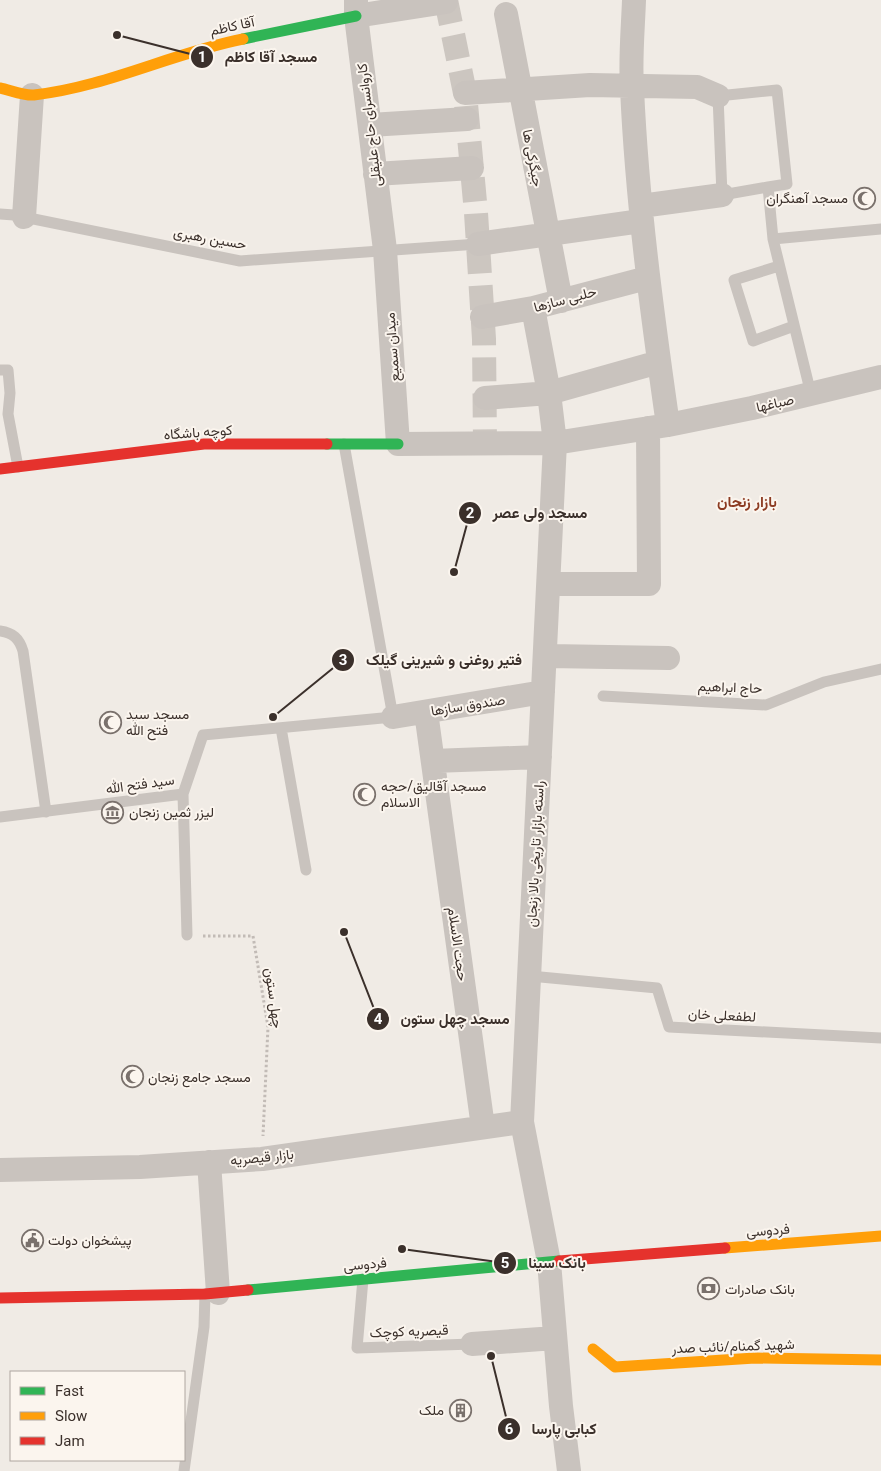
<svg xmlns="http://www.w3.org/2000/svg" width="881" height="1471" font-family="Roboto,Vazirmatn,sans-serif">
  <rect width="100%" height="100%" fill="#f0ebe5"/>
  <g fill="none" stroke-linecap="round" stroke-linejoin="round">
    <path stroke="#ccc6c0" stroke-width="24" stroke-dasharray="24 12" stroke-linecap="butt" d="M446,0L465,93L476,213L484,339L485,444"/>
    <path stroke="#c2bbb6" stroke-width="3" stroke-dasharray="2.5 2.5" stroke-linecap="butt" d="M203,936H253L268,1027L263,1136"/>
    <path stroke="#c9c3be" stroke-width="11" d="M768,187L787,184L777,90L718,96L722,195L768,187L773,239L811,394
      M0,214L14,215L240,261L478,244
      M773,239L881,229
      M779,266L734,280L753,341L794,326
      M0,370H8L10,393L8,414L18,467
      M0,631C13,633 19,638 23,651L46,812
      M603,696L766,705L824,682L881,669
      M281,728L306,870
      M183,794L187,935
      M0,817L183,794L203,735L393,717L344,444
      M530,976L657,988L669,1027L881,1038
      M363,1279L357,1348L472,1344
      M184,1471L204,1327L205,1294"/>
    <path stroke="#c9c3be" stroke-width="24" d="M356,0V16L385,250L398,444L555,443L668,425L752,408L881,377
      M634,0C633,29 630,59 632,88C637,201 652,313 668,425
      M506,14L561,301
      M356,16L446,2
      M465,93L590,85L697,87L718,96
      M370,125L467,119
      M375,174L472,168
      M641,206L722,195
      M24,217L32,95
      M478,244L641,221
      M533,308L549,393L555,443L522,1122L549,1262L561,1406L569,1471
      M482,317L533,308L647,278
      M485,398L549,393L659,362
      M554,584H649L648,428
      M549,656L668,658
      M426,712L483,1127
      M393,717L543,692
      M433,761L540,757
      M209,1162L218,1293
      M0,1170L140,1167L262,1159L522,1122
      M472,1344L555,1338"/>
    <path stroke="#30b455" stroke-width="11" d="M243,39L356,16
      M327,444H398
      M248,1290L559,1261"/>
    <path stroke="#ff9f0a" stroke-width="11" d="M0,88C10,90 24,96 34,95C106,87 172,53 243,39
      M725,1248L881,1236
      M593,1349L615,1367L755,1358L881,1360"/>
    <path stroke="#e5322d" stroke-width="11" d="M0,469L204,444H327
      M559,1261L725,1248
      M0,1298L205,1294L248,1290"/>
  </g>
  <defs>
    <symbol id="mosque-ring" viewBox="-11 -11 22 22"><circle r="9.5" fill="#fbf5ee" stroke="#7a716c" stroke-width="1.5"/><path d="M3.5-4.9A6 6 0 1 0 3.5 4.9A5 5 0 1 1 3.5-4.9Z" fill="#7a716c"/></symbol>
    <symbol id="museum-ring" viewBox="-11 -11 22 22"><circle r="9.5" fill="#fbf5ee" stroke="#7a716c" stroke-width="1.5"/><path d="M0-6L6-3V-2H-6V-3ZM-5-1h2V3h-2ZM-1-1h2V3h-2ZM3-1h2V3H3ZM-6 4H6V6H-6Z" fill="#7a716c"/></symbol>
    <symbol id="civic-ring" viewBox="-11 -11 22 22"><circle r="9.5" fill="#fbf5ee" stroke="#7a716c" stroke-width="1.5"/><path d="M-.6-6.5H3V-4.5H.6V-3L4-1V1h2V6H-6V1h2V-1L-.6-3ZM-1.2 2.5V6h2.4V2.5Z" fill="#7a716c"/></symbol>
    <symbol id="bank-ring" viewBox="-11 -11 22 22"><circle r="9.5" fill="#fbf5ee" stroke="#7a716c" stroke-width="1.5"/><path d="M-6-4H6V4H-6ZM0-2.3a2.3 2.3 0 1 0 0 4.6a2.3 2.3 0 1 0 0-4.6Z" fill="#7a716c"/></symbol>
    <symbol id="building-ring" viewBox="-11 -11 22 22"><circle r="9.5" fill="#fbf5ee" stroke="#7a716c" stroke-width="1.5"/><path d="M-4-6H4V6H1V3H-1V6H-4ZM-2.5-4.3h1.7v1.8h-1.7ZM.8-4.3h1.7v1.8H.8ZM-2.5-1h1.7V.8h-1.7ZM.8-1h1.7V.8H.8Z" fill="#7a716c"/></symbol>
  </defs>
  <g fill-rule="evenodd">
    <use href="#mosque-ring" x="852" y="186" width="25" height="25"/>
    <use href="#mosque-ring" x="98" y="710" width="25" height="25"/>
    <use href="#mosque-ring" x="352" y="782" width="25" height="25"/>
    <use href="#museum-ring" x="100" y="800" width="25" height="25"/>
    <use href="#mosque-ring" x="120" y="1064" width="25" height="25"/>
    <use href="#civic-ring" x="20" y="1228" width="25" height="25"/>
    <use href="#bank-ring" x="696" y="1276" width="25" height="25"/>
    <use href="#building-ring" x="448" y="1398" width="25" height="25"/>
  </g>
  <g text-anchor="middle" stroke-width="4" stroke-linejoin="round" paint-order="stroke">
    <g font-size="14" fill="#3b302b" stroke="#fbf5ee">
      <text transform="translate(232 26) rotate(-12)" y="5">آقا کاظم</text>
      <text transform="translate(369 125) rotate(-97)" y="5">کاروانسرای حاج علیقلی</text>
      <text transform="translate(533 158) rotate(79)" y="5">جیگرکی ها</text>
      <text transform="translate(210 238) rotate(10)" y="5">حسین رهبری</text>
      <text transform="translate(565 299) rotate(-15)" y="5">حلبی سازها</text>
      <text transform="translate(392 347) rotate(-94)" y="5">میدان سمیع</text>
      <text transform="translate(775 403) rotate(-13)" y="5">صباغها</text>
      <text transform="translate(198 432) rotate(-4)" y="5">کوچه باشگاه</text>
      <text transform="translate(730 687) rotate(2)" y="5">حاج ابراهیم</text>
      <text transform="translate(468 705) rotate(-9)" y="5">صندوق سازها</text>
      <text transform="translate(140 784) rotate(-8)" y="5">سید فتح الله</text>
      <text transform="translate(535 854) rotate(-87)" y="5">راسته بازار تاریخی بالا زنجان</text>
      <text transform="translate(458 944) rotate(82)" y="5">حجت الاسلام</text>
      <text transform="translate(274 998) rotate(82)" y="5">چهل ستون</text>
      <text transform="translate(722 1015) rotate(3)" y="5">لطفعلی خان</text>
      <text transform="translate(262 1157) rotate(-6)" y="5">بازار قیصریه</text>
      <text transform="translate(768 1230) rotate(-4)" y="5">فردوسی</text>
      <text transform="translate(365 1264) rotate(-5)" y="5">فردوسی</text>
      <text transform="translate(409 1331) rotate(-2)" y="5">قیصریه کوچک</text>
      <text transform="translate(733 1346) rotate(-2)" y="5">شهید گمنام/نائب صدر</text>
    </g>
    <g font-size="14" fill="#3b302b" stroke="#fbf5ee" text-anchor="start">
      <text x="848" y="203" text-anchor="end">مسجد آهنگران</text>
      <text x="126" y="719">مسجد سید<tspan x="126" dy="16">فتح الله</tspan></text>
      <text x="381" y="791">مسجد آقالیق/حجه<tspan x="381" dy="16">الاسلام</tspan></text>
      <text x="129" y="817">لیزر ثمین زنجان</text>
      <text x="148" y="1082">مسجد جامع زنجان</text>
      <text x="48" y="1245">پیشخوان دولت</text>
      <text x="725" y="1294">بانک صادرات</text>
      <text x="444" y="1415" text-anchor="end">ملک</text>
    </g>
    <g font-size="15" font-weight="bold" fill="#8c3b22" stroke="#fbf5ee">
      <text x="747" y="507">بازار زنجان</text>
    </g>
  </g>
  <path fill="none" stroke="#3b302b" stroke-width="2" d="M117 35L202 57M454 572L470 513M273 717L343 660M344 932L378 1019M402 1249L505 1263M491 1356L509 1429"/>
  <g fill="#3b302b" stroke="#fbf5ee" stroke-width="2">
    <circle cx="117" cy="35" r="5"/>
    <circle cx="454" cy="572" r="5"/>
    <circle cx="273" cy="717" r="5"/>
    <circle cx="344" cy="932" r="5"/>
    <circle cx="402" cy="1249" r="5"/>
    <circle cx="491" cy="1356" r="5"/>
    <circle cx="202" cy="57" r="12"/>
    <circle cx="470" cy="513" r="12"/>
    <circle cx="343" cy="660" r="12"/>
    <circle cx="378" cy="1019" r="12"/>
    <circle cx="505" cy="1263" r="12"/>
    <circle cx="509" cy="1429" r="12"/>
  </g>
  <g font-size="15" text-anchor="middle" font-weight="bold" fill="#fff">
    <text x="202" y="62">1</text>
    <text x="470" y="518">2</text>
    <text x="343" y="665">3</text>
    <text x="378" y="1024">4</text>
    <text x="505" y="1268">5</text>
    <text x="509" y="1434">6</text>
  </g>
  <g font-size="15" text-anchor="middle" font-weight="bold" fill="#3b302b" stroke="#fbf5ee" stroke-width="4" stroke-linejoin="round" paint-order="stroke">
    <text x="271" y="62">مسجد آقا کاظم</text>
    <text x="540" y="518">مسجد ولی عصر</text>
    <text x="444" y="665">فتیر روغنی و شیرینی گیلک</text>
    <text x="455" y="1024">مسجد چهل ستون</text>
    <text x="557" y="1268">بانک سینا</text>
    <text x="564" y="1434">کبابی پارسا</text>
  </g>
  <rect x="10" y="1371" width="175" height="90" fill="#fbf5ee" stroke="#aea6a0"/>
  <rect x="20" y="1387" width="25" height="8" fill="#30b455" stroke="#aea6a0"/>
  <text x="55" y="1396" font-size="15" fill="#3b302b">Fast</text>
  <rect x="20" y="1412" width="25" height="8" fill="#ff9f0a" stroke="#aea6a0"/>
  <text x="55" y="1421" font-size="15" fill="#3b302b">Slow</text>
  <rect x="20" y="1437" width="25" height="8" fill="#e5322d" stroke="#aea6a0"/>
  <text x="55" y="1446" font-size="15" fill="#3b302b">Jam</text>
</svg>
